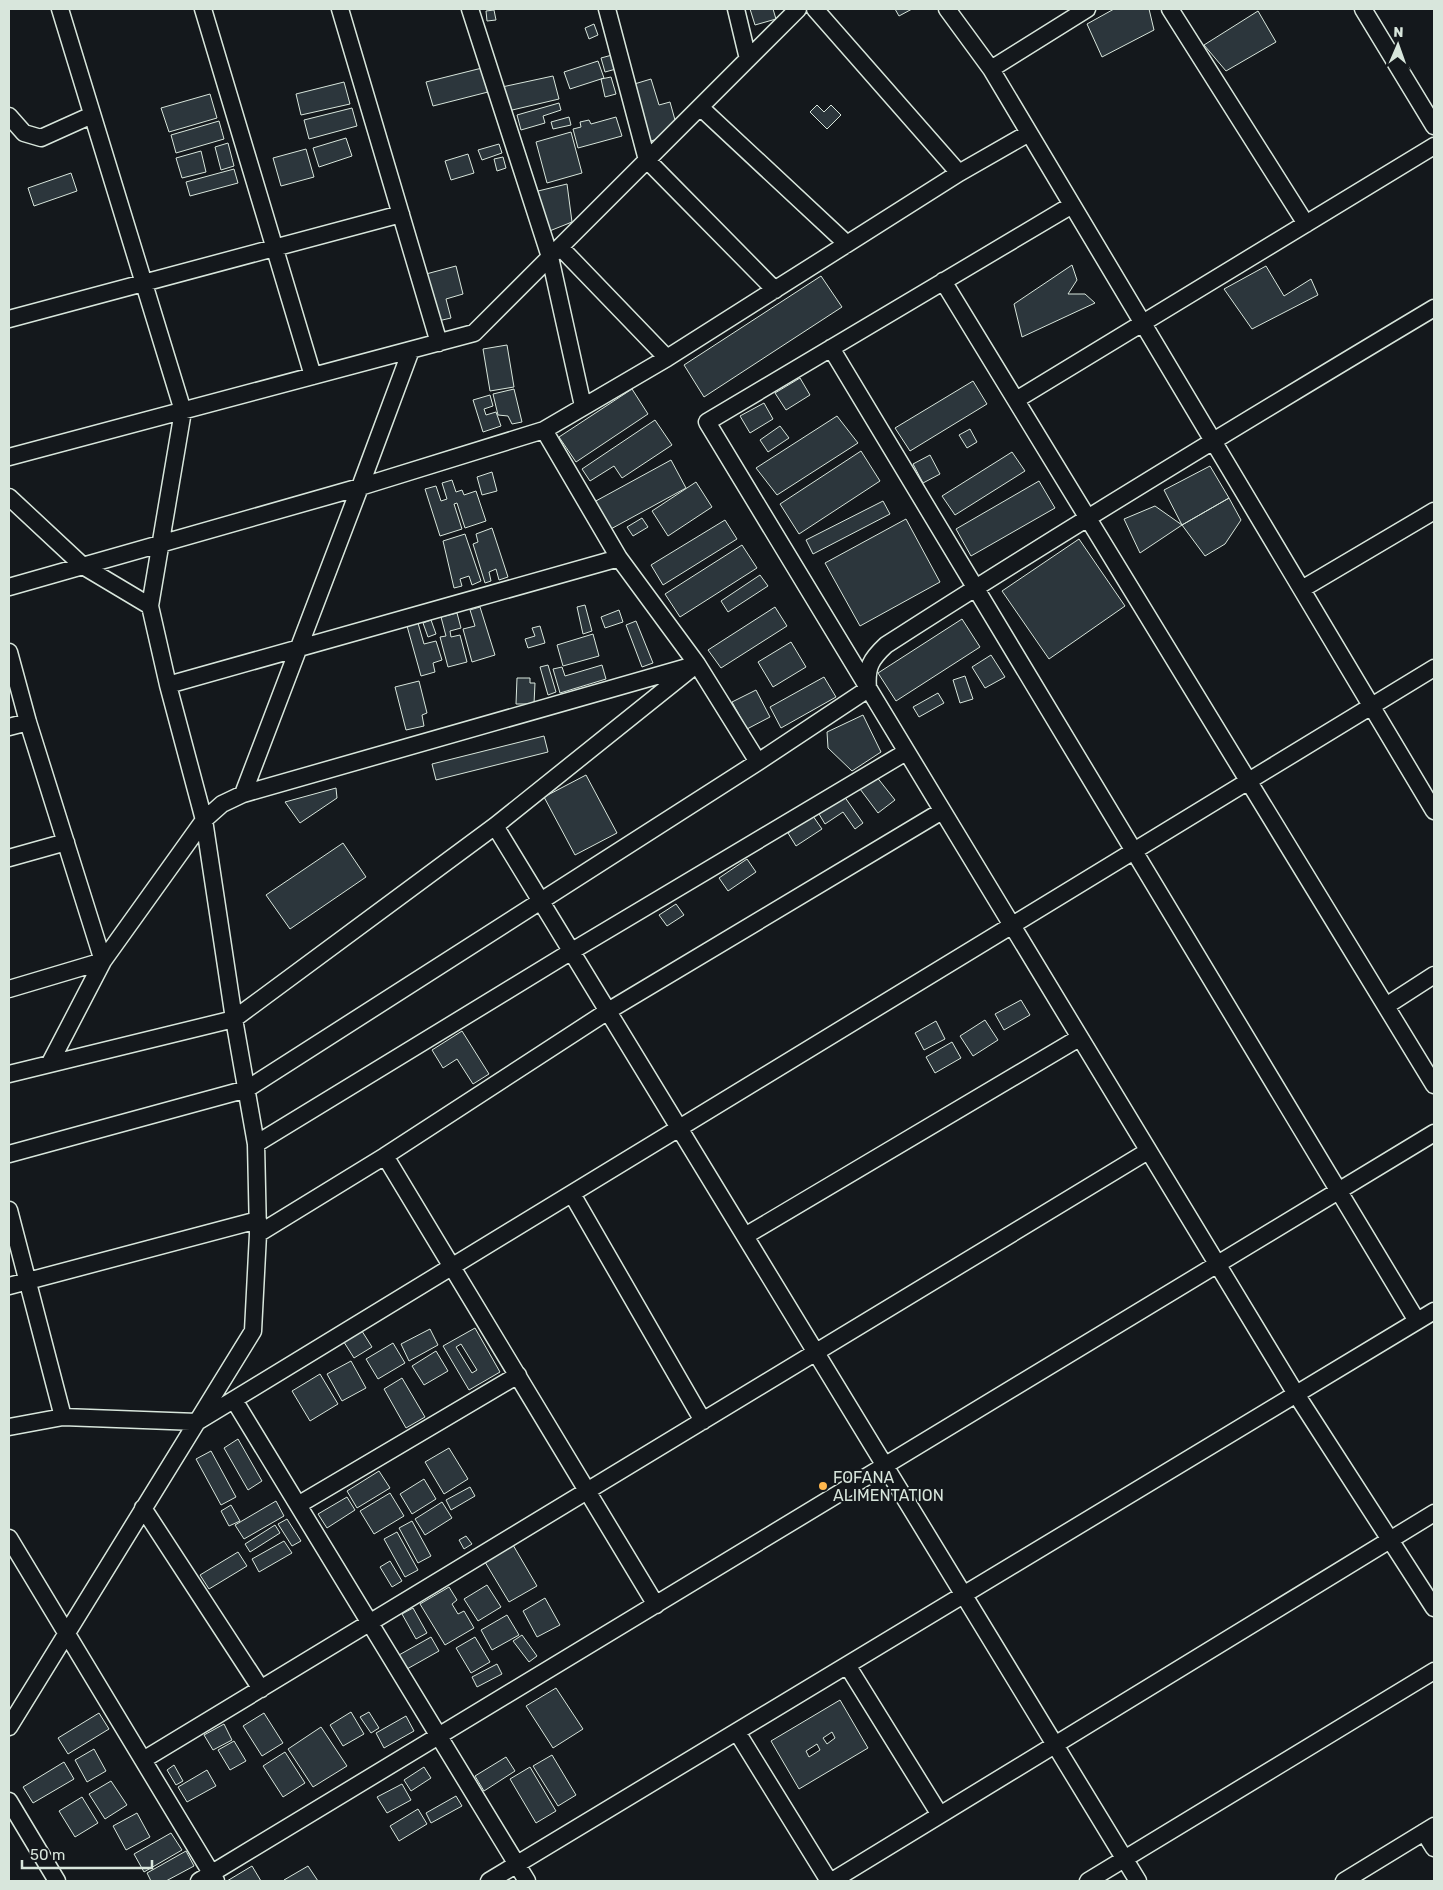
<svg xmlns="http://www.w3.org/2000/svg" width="1443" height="1890" font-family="Rubik,sans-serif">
  <rect width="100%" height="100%" fill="#14181c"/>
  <path fill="#2c363c" stroke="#d8e6dc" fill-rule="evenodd" d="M750,9H773L776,19L755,25Z
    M895,9H912L899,16Z
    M1114,9H1149L1154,30L1102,57L1087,24Z
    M494,10L496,20L487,21L486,11Z
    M1258,11L1276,42L1226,71L1204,45Z
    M594,24L598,35L589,39L585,28Z
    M612,55L616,69L605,72L601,58Z
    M598,61L604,78L570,89L564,72Z
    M482,68L488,92L433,106L426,82Z
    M553,76L559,99L508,111L502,87Z
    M611,77L616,94L605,97L601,79Z
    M651,79L659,105L670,102L675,120L658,139L647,142L631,85Z
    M344,82L350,104L301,115L296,94Z
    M210,94L217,118L169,132L161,108Z
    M559,103L561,110L543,116L545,123L521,130L517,115Z
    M817,105L824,112L831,105L841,115L827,129L810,112Z
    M352,108L357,126L309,139L304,120Z
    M569,117L571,125L553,129L551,122Z
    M616,117L622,136L578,148L573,129L581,127L580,122L589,120L591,124Z
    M219,121L224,139L176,153L171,135Z
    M571,132L582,173L547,183L536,142Z
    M346,138L352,156L319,167L313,148Z
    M228,143L234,166L221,170L215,147Z
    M499,144L502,153L482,160L478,150Z
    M306,149L314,177L281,186L273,158Z
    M201,151L206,172L182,178L176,158Z
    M468,154L474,173L451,180L445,161Z
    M503,157L506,168L497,171L494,159Z
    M234,169L238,183L190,196L186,182Z
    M71,173L77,191L34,206L28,188Z
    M567,184L572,222L547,232L538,191Z
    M1072,265L1077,280L1068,294H1085L1095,303L1022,337L1014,304Z
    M456,266L463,294L446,299L451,318L438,321L426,274Z
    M1266,266L1284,296L1311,279L1318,295L1252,329L1224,289Z
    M821,276L842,307L704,397L684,365Z
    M507,345L514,387L490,391L483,349Z
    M800,378L810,395L786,410L775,393Z
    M973,381L987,404L910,451L895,428Z
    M514,389L522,422L512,424L508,416L498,415L493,394Z
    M632,389L648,414L576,462L559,437Z
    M490,395L493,406L484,409L486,415L496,412L501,426L483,432L473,400Z
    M764,403L773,419L750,433L740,416Z
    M837,416L858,443L777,495L756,468Z
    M655,420L672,445L622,478L614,466L590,481L582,469Z
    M780,426L789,438L768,452L760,440Z
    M970,429L977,442L967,448L959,435Z
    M861,451L880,481L799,534L780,504Z
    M1012,452L1025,471L955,515L942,496Z
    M930,455L940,474L923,483L913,464Z
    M671,460L686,488L609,530L594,502Z
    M1210,466L1229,498L1182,525L1164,490Z
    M492,472L497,491L482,495L477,477Z
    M452,480L456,492L462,490L464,495L476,491L486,521L465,528L457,503L454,504L462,529L440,536L425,489L436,486L441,501L447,499L442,483Z
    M1039,481L1055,508L971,556L956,529Z
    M696,482L712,507L668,536L652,511Z
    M1229,498L1241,520L1225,544L1205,556L1182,525Z
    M883,501L890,514L813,554L806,540Z
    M1155,506L1182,525L1140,553L1124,519Z
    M642,518L648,527L633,536L627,527Z
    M906,519L940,582L860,626L825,563Z
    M725,520L737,539L663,585L651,565Z
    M492,528L508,577L499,580L496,569L489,572L491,581L485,583L473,544L478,542L476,534Z
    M465,534L481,581L472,585L469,576L460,579L462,586L454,588L443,541Z
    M1079,539L1125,606L1049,659L1002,591Z
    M742,545L757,568L680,617L665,594Z
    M760,575L768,586L728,612L721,601Z
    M585,605L592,631L583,634L577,607Z
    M480,607L495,655L472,662L463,629L475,626L470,610Z
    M775,607L787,626L721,668L708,650Z
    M619,610L623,622L605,628L601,617Z
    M457,613L461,628L450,631L451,637L460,635L467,662L448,667L440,637L446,636L441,617Z
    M962,619L980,647L896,701L878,673Z
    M431,620L436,634L428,637L423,623Z
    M636,621L653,663L642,667L626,625Z
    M418,623L424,644L436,641L442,660L433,663L435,672L421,676L407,626Z
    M540,626L545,643L528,648L525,639L535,636L532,628Z
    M593,634L599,656L563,666L557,645Z
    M791,642L806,667L773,687L758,662Z
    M991,655L1005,677L985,688L972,667Z
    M548,665L556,692L548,695L540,667Z
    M602,665L606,679L560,693L553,669L562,667L565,676Z
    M965,676L973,699L960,703L953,680Z
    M824,677L836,697L781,728L770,707Z
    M517,678H530V683H535L534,704H516Z
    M419,681L427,713L422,715L424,726L406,730L395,687Z
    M756,690L770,717L747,729L732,702Z
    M938,693L944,703L919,717L913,707Z
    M863,715L881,752L852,771L828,748L827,732Z
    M544,736L548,752L436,780L432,764Z
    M586,775L617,833L575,855L544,797Z
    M876,776L895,800L878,813L860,789Z
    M336,788L337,798L300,823L285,802Z
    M844,796L863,823L855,829L843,812L825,824L819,814Z
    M813,816L822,829L796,846L788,833Z
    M343,843L366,877L290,929L266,895Z
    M747,859L756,872L728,891L719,878Z
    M676,904L684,915L667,926L659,915Z
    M1021,1000L1030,1015L1004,1030L995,1014Z
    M985,1020L998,1040L973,1056L960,1036Z
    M936,1021L945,1039L924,1050L915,1033Z
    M462,1031L489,1074L473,1084L457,1059L443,1068L432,1050Z
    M952,1042L961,1058L935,1073L926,1057Z
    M360,1328L372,1347L354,1358L342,1339Z
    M475,1328L500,1372L469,1390L443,1346ZM461,1344L477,1370L472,1373L456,1347Z
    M430,1329L438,1345L409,1361L401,1344Z
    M393,1343L405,1363L378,1379L366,1359Z
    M436,1351L448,1371L424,1385L412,1366Z
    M351,1361L366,1388L342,1401L327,1374Z
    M320,1374L338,1404L310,1421L292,1391Z
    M402,1378L425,1417L406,1428L384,1389Z
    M238,1439L262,1481L248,1490L224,1448Z
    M449,1448L468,1479L444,1494L425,1462Z
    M211,1451L236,1497L221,1505L196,1459Z
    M379,1471L390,1488L357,1508L347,1491Z
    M424,1479L436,1499L412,1514L400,1494Z
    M470,1487L475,1496L451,1510L446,1500Z
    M390,1493L404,1516L374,1534L360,1511Z
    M347,1497L355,1510L327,1528L318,1514Z
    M276,1501L284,1516L244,1539L235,1525Z
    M442,1502L452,1518L425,1535L415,1519Z
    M231,1505L240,1521L229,1526L221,1511Z
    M287,1519L301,1541L292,1546L278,1524Z
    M412,1521L431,1556L418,1563L399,1528Z
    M275,1525L280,1533L250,1552L245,1544Z
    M397,1532L418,1570L405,1577L384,1539Z
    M466,1536L472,1544L464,1549L459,1540Z
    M284,1541L292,1553L259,1572L252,1559Z
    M513,1545L537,1586L509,1602L485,1562Z
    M238,1552L247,1566L209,1589L200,1575Z
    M390,1561L402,1581L392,1587L380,1567Z
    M487,1585L501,1607L478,1621L464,1599Z
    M449,1587L457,1600L452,1604L458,1614L464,1611L474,1628L445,1645L420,1604Z
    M545,1598L560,1625L537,1637L523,1611Z
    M413,1608L427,1633L416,1639L402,1614Z
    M507,1615L519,1635L492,1650L481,1630Z
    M522,1635L537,1656L529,1662L513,1641Z
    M431,1637L439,1651L407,1669L399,1655Z
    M475,1637L490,1662L471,1673L456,1648Z
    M497,1664L502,1674L477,1687L472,1677Z
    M556,1688L583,1729L553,1748L526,1706Z
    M840,1700L868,1748L799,1789L771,1741ZM832,1732L835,1738L827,1744L823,1738ZM817,1744L820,1750L809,1757L806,1751Z
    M351,1712L364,1734L343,1746L330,1725Z
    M369,1712L379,1728L371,1733L360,1717Z
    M99,1713L109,1729L68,1754L58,1738Z
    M264,1713L283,1743L262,1756L243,1726Z
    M406,1716L414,1731L384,1748L376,1733Z
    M224,1724L232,1740L213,1750L204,1735Z
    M321,1727L347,1766L313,1787L288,1749Z
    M234,1741L246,1761L230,1770L218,1750Z
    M94,1749L106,1771L87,1782L75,1760Z
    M285,1752L305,1783L283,1797L263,1766Z
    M552,1755L576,1795L558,1806L533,1766Z
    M506,1757L515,1771L484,1791L475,1776Z
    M64,1762L74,1779L33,1803L23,1787Z
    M174,1765L183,1781L176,1785L167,1770Z
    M424,1767L431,1778L411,1791L404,1780Z
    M530,1767L556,1811L536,1823L510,1779Z
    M207,1770L216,1786L187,1802L178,1787Z
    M111,1781L127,1805L105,1819L89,1794Z
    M402,1784L411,1800L387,1813L377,1797Z
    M456,1796L462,1806L431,1823L426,1813Z
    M82,1797L98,1823L75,1837L59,1811Z
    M418,1809L427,1824L399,1841L390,1826Z
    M137,1813L150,1837L126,1850L113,1826Z
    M171,1833L182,1850L144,1872L134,1854Z
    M186,1851L194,1866L166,1881H151L147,1873Z
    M252,1866L261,1881H227Z
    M308,1866L318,1881H285L284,1880Z"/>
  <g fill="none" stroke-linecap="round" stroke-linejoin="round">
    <defs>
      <path id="street" d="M203,9L313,376
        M340,9L439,343
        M470,9L550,257L583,406
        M607,9L647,160L775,290
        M736,9L748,59
        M815,9L959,173
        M947,9L991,69L1434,811
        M1170,9L1306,224
        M1363,9L1434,126
        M991,69L1087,9
        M700,107L847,244
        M9,116L24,133L41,138L92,115
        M1072,205L707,422L1296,1394L1434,1608
        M560,247L667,358
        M943,281L1434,1085
        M9,319L401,214
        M831,348L1417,1321
        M1016,400L1434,146
        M544,430L619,558L697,664L758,762
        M9,457L474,333L798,9
        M9,497L83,566L150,606
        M9,587L360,487L544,430L667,358L959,173L1029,133
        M1302,589L1434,511
        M9,652L28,722L103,961L9,989
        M168,685L619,558
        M9,727L28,722
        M243,794L360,487L411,350
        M495,826L1138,1881
        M9,858L66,842
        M1386,1006L1434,975
        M50,1063L103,961L204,820L222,804L243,794L691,666
        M9,1074L234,1019L495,826L697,664
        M256,1144L572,951L906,752
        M9,1154L247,1089L758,762L868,689C866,667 871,659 886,645C1066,529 1250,418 1434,308
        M385,1156L656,1605
        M572,1194L703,1421
        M9,1210L63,1417
        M258,1234L385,1156L608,1011L942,811
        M745,1236L1079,1038
        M9,1286L258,1220
        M234,1400L527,1881
        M9,1427L63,1417L197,1422L1434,668
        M298,1505L518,1375
        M143,1508L261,1689
        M9,1538L216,1881
        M847,1665L940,1815
        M9,1727L253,1331L258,1234L256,1144L234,1019L204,820L168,685L150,606L183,411L60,9
        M737,1732L829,1881
        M143,1760L1148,1151
        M9,1801L57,1881
        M1424,1832L1434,1848
        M199,1881L1434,1133
        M489,1881L1434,1311
        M832,1881L1434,1513
        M1088,1881L1434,1671
        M1344,1881L1434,1826"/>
    </defs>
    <use href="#street" stroke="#d8e6dc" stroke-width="19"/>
    <use href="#street" stroke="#14181c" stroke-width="16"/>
  </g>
  <circle fill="#ffb74d" stroke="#14181c" stroke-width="2" cx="823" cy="1486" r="5"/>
  <g text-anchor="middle" stroke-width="4" stroke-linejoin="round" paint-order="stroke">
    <g font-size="16" fill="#d8e6dc" stroke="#14181c" text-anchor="start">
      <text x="833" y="1483">FOFANA<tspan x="833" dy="18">ALIMENTATION</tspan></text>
    </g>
  </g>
  <rect width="1443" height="1890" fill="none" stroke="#d8e6dc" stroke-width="20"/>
  <g transform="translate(1398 45) rotate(2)" stroke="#14181c" stroke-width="4" paint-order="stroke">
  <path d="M0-4L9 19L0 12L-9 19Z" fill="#d8e6dc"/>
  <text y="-8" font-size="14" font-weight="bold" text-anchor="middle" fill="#d8e6dc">N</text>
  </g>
  <path d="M22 1860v8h130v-8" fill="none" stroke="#d8e6dc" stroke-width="2.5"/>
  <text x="30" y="1860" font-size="15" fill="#d8e6dc" stroke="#14181c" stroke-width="4" paint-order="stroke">50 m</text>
</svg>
